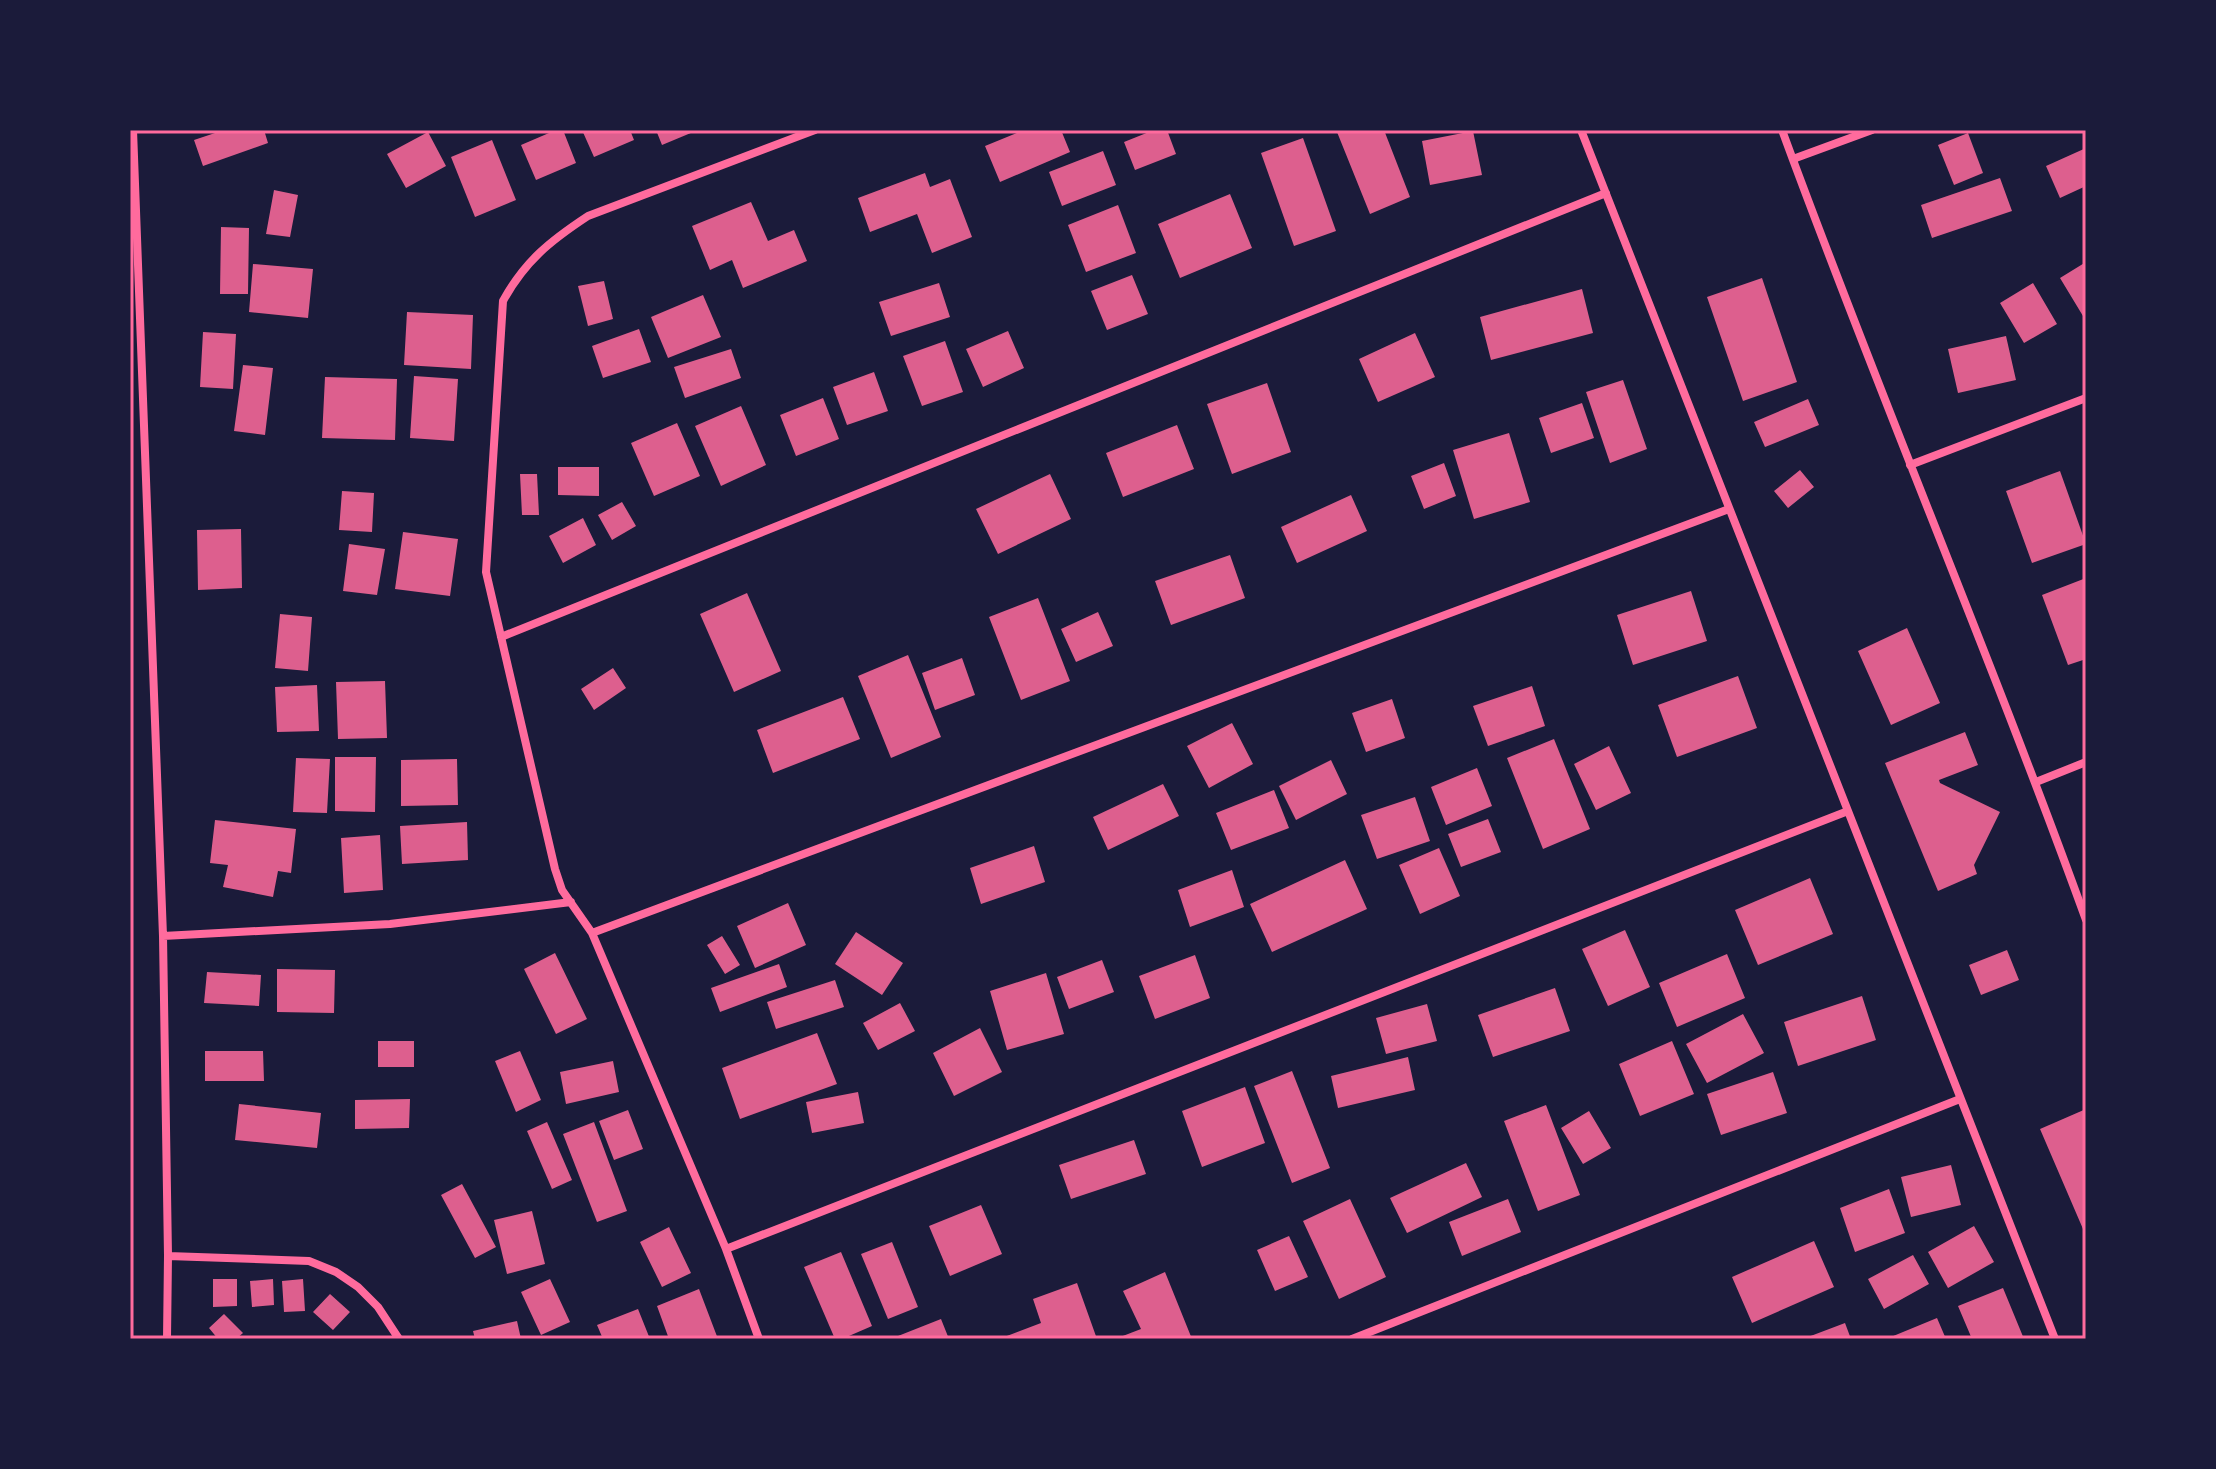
<svg xmlns="http://www.w3.org/2000/svg" width="2216" height="1469" font-family="Helvetica,sans-serif">
  <rect width="100%" height="100%" fill="#1b1b3a"/>
  <path fill="#dd5f8e" d="M224,130H264L268,143L203,166L194,140Z
    M556,130H563L576,163L536,180L521,145Z
    M582,130H630L634,140L594,157Z
    M656,130H698L662,145Z
    M1024,130H1061L1070,152L1000,182L985,146Z
    M1154,130H1167L1176,154L1135,170L1124,142Z
    M1341,130H1384L1410,197L1370,214L1337,132Z
    M1473,131L1482,175L1430,185L1422,141Z
    M428,132L446,166L406,188L387,154Z
    M1968,133L1983,173L1954,185L1938,145Z
    M1303,138L1336,231L1294,246L1261,153Z
    M492,140L516,200L475,217L451,157Z
    M2086,148V186L2060,198L2046,166Z
    M1103,151L1116,185L1062,206L1049,172Z
    M925,173L930,187L950,179L972,237L932,253L917,214L870,232L858,198Z
    M2000,178L2012,211L1932,238L1921,205Z
    M274,190L298,195L290,237L266,234Z
    M1230,194L1252,248L1180,278L1158,224Z
    M751,202L768,241L794,230L807,261L743,288L732,260L710,270L692,226Z
    M1118,205L1136,253L1086,272L1068,225Z
    M221,227L249,228L248,294H220Z
    M2086,262V321L2060,278Z
    M253,264L313,269L308,318L249,312Z
    M1132,275L1148,314L1107,330L1091,291Z
    M1762,278L1797,382L1743,401L1707,297Z
    M604,281L613,319L588,326L578,286Z
    M939,283L950,317L891,336L879,302Z
    M2033,283L2057,324L2024,343L2000,303Z
    M1582,289L1593,333L1491,360L1480,317Z
    M703,295L721,337L668,358L651,317Z
    M407,312L473,315L471,369L404,365Z
    M639,329L651,362L603,378L592,346Z
    M1008,331L1024,368L983,387L966,349Z
    M203,332L236,334L233,389L200,387Z
    M1415,333L1435,377L1378,402L1359,359Z
    M2006,336L2016,380L1958,393L1948,349Z
    M945,341L963,392L922,406L903,356Z
    M731,349L741,378L685,398L674,367Z
    M243,365L273,368L265,435L234,431Z
    M874,372L888,411L847,425L833,387Z
    M414,376L458,379L454,441L410,438Z
    M325,377L397,379L395,440L322,438Z
    M1623,380L1647,449L1610,463L1586,392Z
    M1267,383L1291,452L1232,474L1207,404Z
    M823,398L839,439L796,456L780,415Z
    M1808,399L1819,425L1765,447L1754,422Z
    M1582,403L1594,438L1551,453L1539,418Z
    M741,406L766,465L721,486L695,426Z
    M677,423L700,476L654,496L631,443Z
    M1177,425L1194,469L1123,497L1106,453Z
    M1509,433L1530,502L1474,519L1453,450Z
    M1444,463L1456,496L1424,509L1411,476Z
    M558,467H599V496L558,495Z
    M1800,470L1814,487L1788,508L1774,491Z
    M2060,471L2086,544L2032,563L2006,491Z
    M520,474H537L539,515H522Z
    M1050,474L1071,519L998,554L976,509Z
    M342,491L374,493L372,532L339,530Z
    M1351,495L1367,531L1297,563L1281,527Z
    M622,502L636,526L612,540L598,515Z
    M583,518L596,545L563,563L549,536Z
    M241,529L242,588L198,590L197,530Z
    M403,532L458,539L450,596L395,589Z
    M349,544L385,549L377,595L343,591Z
    M1230,555L1245,598L1171,625L1155,581Z
    M2086,578V659L2068,665L2042,595Z
    M1691,591L1707,641L1633,665L1617,615Z
    M747,593L781,671L734,692L700,614Z
    M1038,598L1070,681L1021,700L989,617Z
    M1098,612L1113,646L1076,662L1061,629Z
    M280,614L312,617L308,671L275,668Z
    M1907,628L1940,703L1891,725L1858,651Z
    M908,655L941,737L891,758L858,676Z
    M962,658L975,695L935,710L922,673Z
    M613,668L626,688L594,710L581,689Z
    M1738,676L1757,728L1677,757L1658,705Z
    M385,681L387,738L338,739L336,682Z
    M317,685L319,731L277,732L275,687Z
    M1532,686L1545,726L1488,746L1473,706Z
    M843,697L860,739L773,773L757,730Z
    M1392,699L1405,738L1366,752L1352,713Z
    M1232,723L1253,764L1209,788L1187,746Z
    M1965,732L1978,765L1939,780L1940,783L2000,812L1974,865L1977,874L1938,891L1885,763Z
    M1554,739L1590,829L1543,849L1507,758Z
    M1609,746L1631,793L1596,810L1574,764Z
    M335,757H376L375,812L335,811Z
    M296,758L330,759L327,813L293,812Z
    M457,759L458,805L401,806V760Z
    M1331,760L1347,794L1296,820L1279,786Z
    M1477,768L1492,806L1446,825L1431,787Z
    M1163,784L1179,816L1108,850L1093,817Z
    M1274,790L1289,828L1231,850L1216,813Z
    M1415,797L1430,841L1377,859L1361,815Z
    M1488,819L1501,852L1461,867L1448,834Z
    M215,820L296,829L291,873L278,871L273,897L223,887L228,865L210,863Z
    M467,822L468,860L402,864L400,826Z
    M380,835L383,890L344,893L341,838Z
    M1034,846L1045,882L981,904L970,868Z
    M1439,848L1460,896L1420,914L1399,865Z
    M1345,860L1367,909L1272,952L1250,904Z
    M1232,870L1244,907L1190,927L1178,890Z
    M1810,878L1833,934L1758,965L1735,910Z
    M788,903L806,945L755,968L737,926Z
    M1625,930L1650,987L1608,1006L1582,949Z
    M856,932L903,963L882,995L835,964Z
    M722,936L740,965L725,974L707,945Z
    M2007,950L2019,980L1981,995L1969,965Z
    M555,953L587,1019L556,1034L524,969Z
    M1727,954L1745,998L1677,1027L1659,983Z
    M1195,955L1210,998L1155,1019L1139,976Z
    M1102,960L1114,992L1069,1009L1057,977Z
    M779,964L787,987L720,1012L711,988Z
    M277,969L335,970L334,1013L277,1012Z
    M207,972L261,975L259,1006L204,1003Z
    M1046,973L1064,1034L1007,1050L990,991Z
    M835,980L844,1007L776,1029L767,1002Z
    M1555,988L1570,1031L1493,1057L1478,1015Z
    M1862,996L1876,1040L1798,1066L1784,1022Z
    M900,1003L915,1031L878,1050L863,1023Z
    M1427,1004L1437,1041L1386,1054L1376,1018Z
    M1743,1014L1764,1053L1707,1083L1686,1044Z
    M980,1028L1002,1072L954,1096L933,1053Z
    M817,1033L837,1084L740,1119L722,1068Z
    M378,1041H414V1067H378Z
    M1672,1041L1694,1094L1640,1116L1619,1064Z
    M205,1051H263L264,1081H205Z
    M520,1051L541,1100L516,1112L495,1061Z
    M1408,1057L1415,1090L1338,1108L1331,1076Z
    M613,1061L619,1092L566,1104L560,1072Z
    M1292,1071L1330,1168L1292,1183L1254,1086Z
    M1773,1072L1787,1113L1721,1135L1707,1094Z
    M1245,1087L1265,1143L1202,1167L1182,1111Z
    M858,1092L864,1123L812,1133L806,1102Z
    M410,1099L409,1128L355,1129V1100Z
    M239,1104L321,1113L317,1148L235,1140Z
    M1546,1105L1580,1195L1538,1211L1504,1121Z
    M2086,1109V1236L2040,1129Z
    M628,1110L643,1149L614,1160L599,1121Z
    M1589,1111L1611,1148L1583,1164L1561,1128Z
    M547,1122L572,1180L552,1189L527,1131Z
    M594,1122L627,1211L597,1222L563,1134Z
    M1134,1140L1146,1174L1071,1199L1059,1165Z
    M1466,1163L1482,1197L1407,1233L1390,1198Z
    M1951,1165L1961,1205L1911,1217L1901,1177Z
    M462,1184L496,1247L475,1258L441,1195Z
    M1889,1189L1905,1233L1855,1252L1840,1208Z
    M1350,1199L1386,1277L1339,1299L1303,1221Z
    M1508,1199L1521,1232L1462,1256L1449,1222Z
    M981,1205L1002,1254L950,1276L929,1226Z
    M532,1211L545,1264L507,1274L494,1220Z
    M1974,1226L1994,1262L1948,1288L1928,1252Z
    M669,1227L691,1273L662,1287L640,1242Z
    M1289,1236L1308,1277L1275,1291L1257,1250Z
    M1814,1241L1834,1287L1752,1323L1732,1277Z
    M892,1242L918,1307L888,1319L861,1254Z
    M841,1252L872,1326L842,1339H835L804,1267Z
    M1913,1255L1929,1284L1884,1309L1868,1279Z
    M1165,1272L1192,1339H1115L1141,1329L1123,1291Z
    M213,1279H237V1306L213,1307Z
    M273,1279L274,1305L252,1307L250,1281Z
    M303,1279L305,1311L284,1312L282,1281Z
    M550,1279L570,1322L541,1335L521,1292Z
    M1077,1283L1097,1339H999L1041,1323L1033,1299Z
    M2003,1288L2024,1339H1972L1958,1306Z
    M699,1289L718,1339H669L657,1306Z
    M330,1294L350,1312L333,1330L313,1312Z
    M638,1309L650,1339H603L597,1325Z
    M224,1314L243,1333L236,1339H218L209,1328Z
    M1937,1318L1946,1339H1886Z
    M941,1319L949,1339H900L898,1336Z
    M517,1321L521,1339H475L473,1331Z
    M1845,1323L1851,1339H1809L1808,1337Z"/>
  <g fill="none" stroke-linecap="round" stroke-linejoin="round">
    <path stroke="#ff6b9d" stroke-width="8" d="M133,130L163,936L168,1256L167,1339
      M1581,130L2055,1339
      M1782,130C1879,395 1990,655 2086,920
      M1793,159L1872,130
      M1910,465L2086,398
      M501,637L1606,193
      M2036,782L2086,762
      M592,933L1729,509
      M163,936L390,924L571,902
      M726,1249L1848,811
      M168,1256L309,1261L336,1272L358,1287L378,1307L399,1339
      M759,1339L726,1249L592,933L562,890L555,869L486,572L503,301C525,261 550,241 588,216L815,130
      M1352,1339L1960,1099"/>
  </g>
  <rect width="2216" height="1469" fill="none" stroke="#1b1b3a" stroke-width="264"/>
  <rect x="132" y="132" width="1952" height="1205" fill="none" stroke="#ff6b9d" stroke-width="3"/>
</svg>
